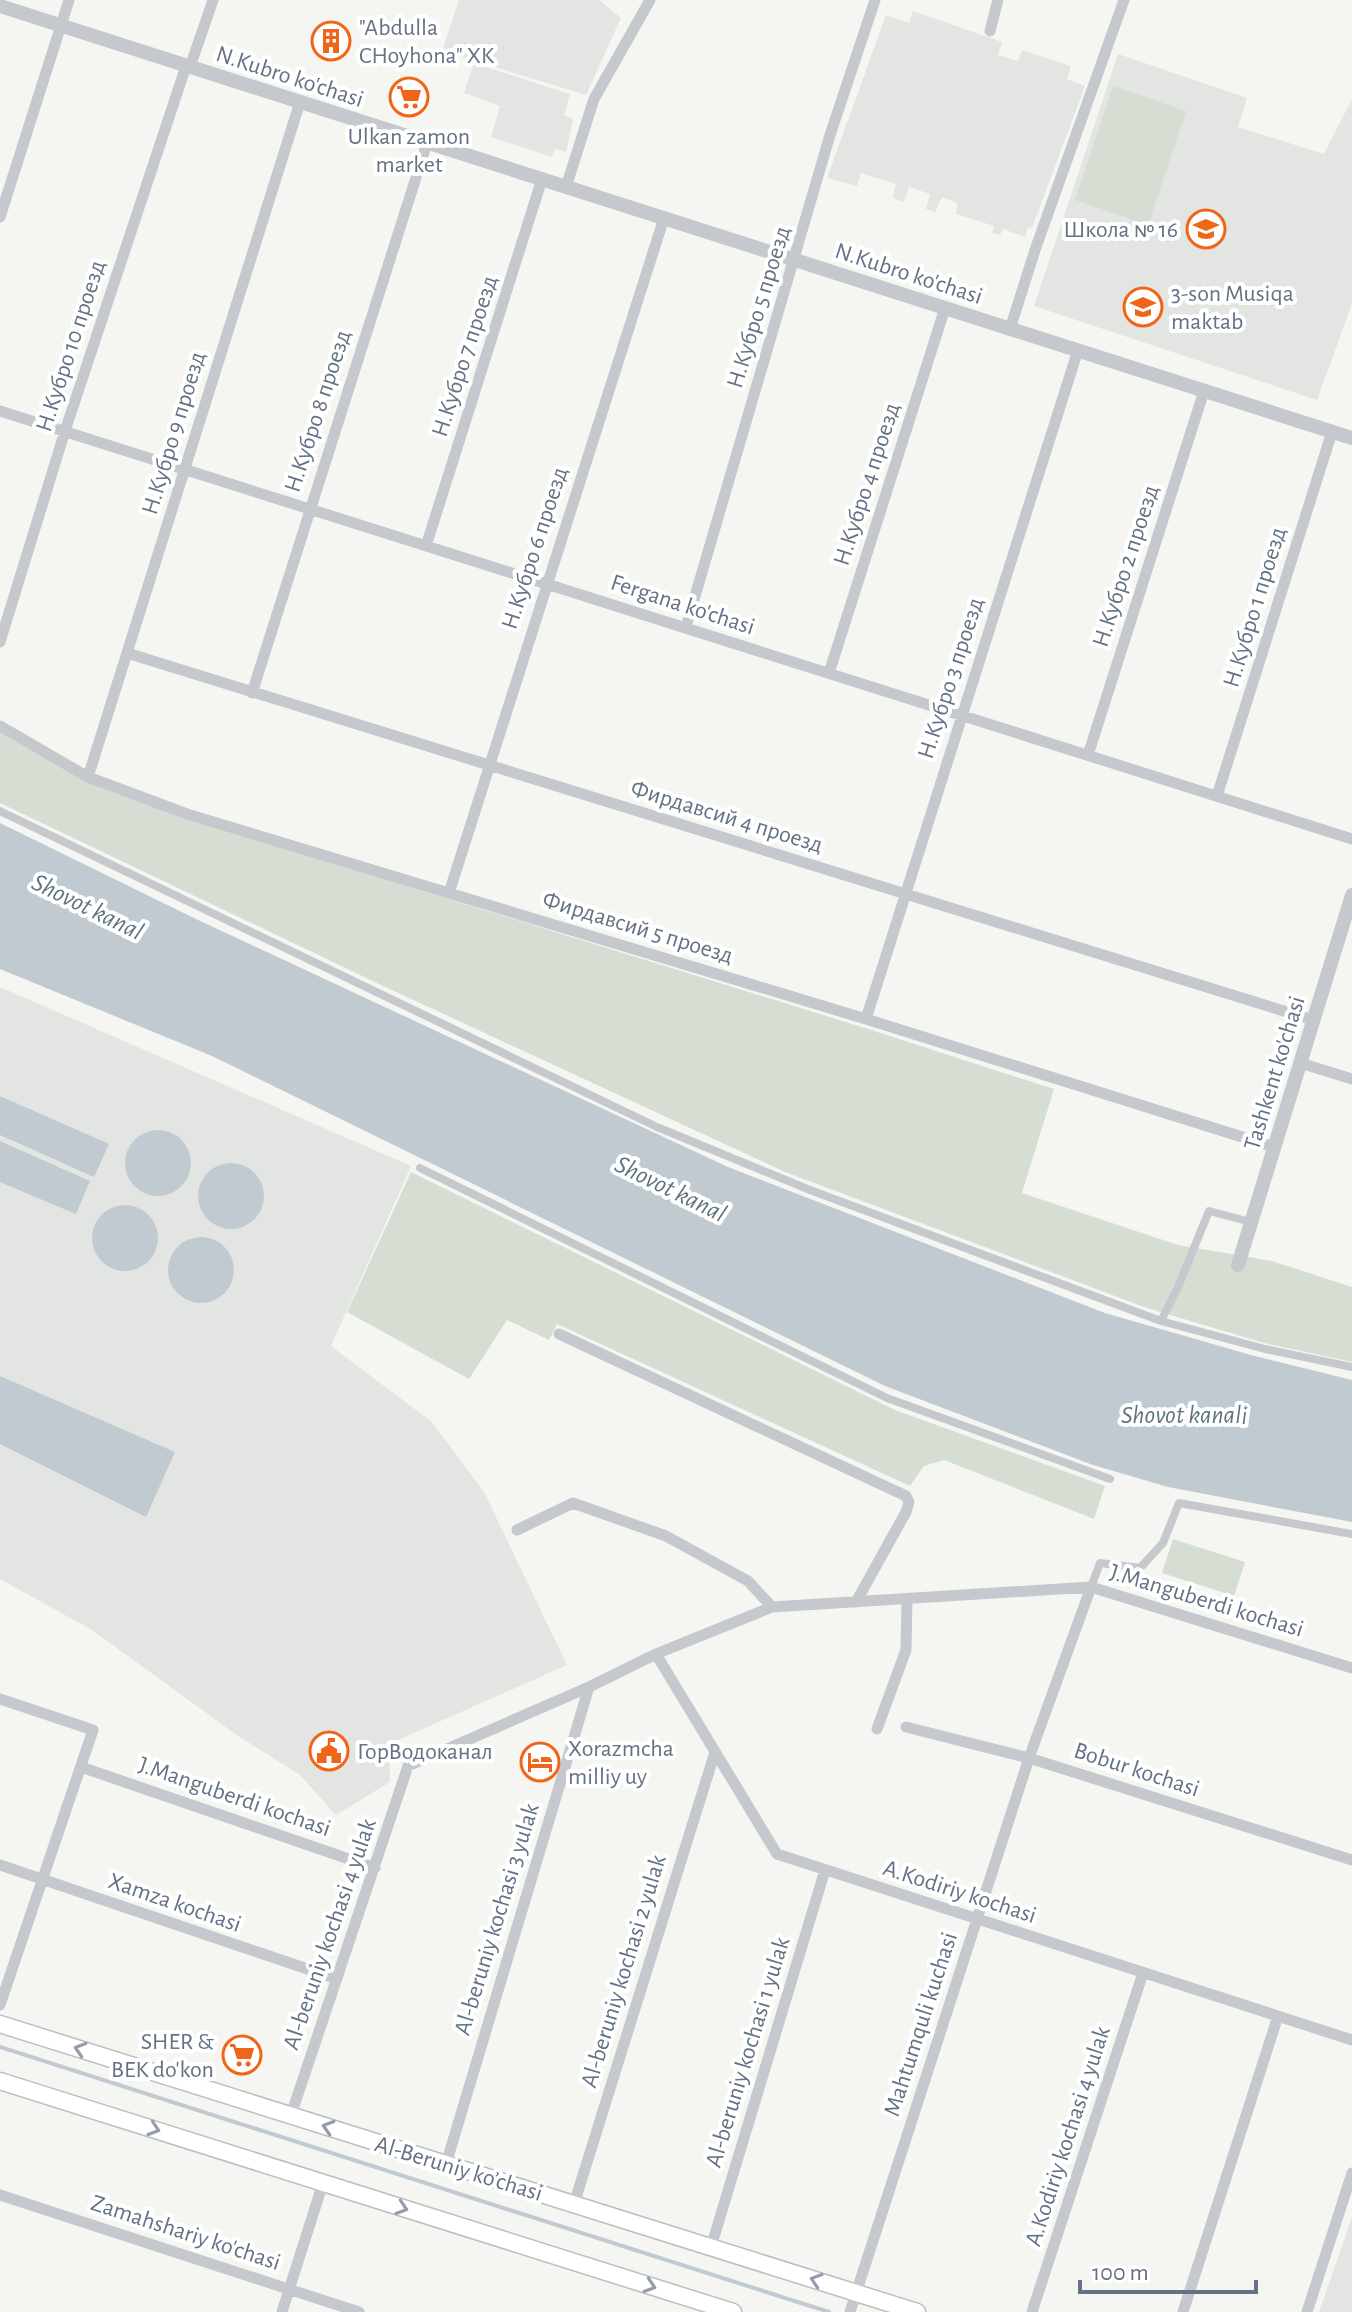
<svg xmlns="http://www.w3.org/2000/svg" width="1352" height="2312" font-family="'Alegreya Sans',sans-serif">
  <rect width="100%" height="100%" fill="#f5f6f2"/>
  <path fill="#e3e5e3" d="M459,0H599L621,18L586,95L442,51Z
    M913,11L1002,42L998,55L1018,61L1022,50L1071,66L1067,79L1085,86L1032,228L1028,227L1025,237L1003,229L1000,235L992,233L994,226L956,214L957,203L942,197L935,212L926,209L930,194L909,187L904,202L893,198L896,184L861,173L857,186L827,178L886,15L909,23Z
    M1118,54L1247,98L1238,127L1324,154L1352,99V304L1317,400L1034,306Z
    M474,63L570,94L564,115L573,119L566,152L555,149L552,157L491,137L500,106L464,93Z
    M0,987L411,1166L331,1346L432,1422L484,1492L567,1665L389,1744L390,1782L336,1815L299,1774L238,1736L92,1630L0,1579Z
    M1352,2217V2312H1319Z"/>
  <path fill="#d6ded3" d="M1113,86L1186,111L1148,225L1075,200Z
    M0,729L168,812L865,1028L1054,1089L1022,1193L1178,1245L1272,1261L1352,1287V1362L1264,1343L1147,1308L785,1172L381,985L0,803Z
    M411,1172L895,1410L1105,1486L1094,1519L944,1460L924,1466L910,1486L557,1324L549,1340L507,1320L469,1379L347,1312Z
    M1173,1539L1245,1562L1234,1596L1162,1573Z"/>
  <path fill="#c1cad0" d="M0,823L196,919L728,1167L1105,1313L1251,1355L1352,1380V1522L1168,1487L1093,1465L885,1386L212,1056L0,969Z
    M0,1096L109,1144L94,1177L0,1135Z
    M125 1163a33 33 0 1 1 66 0a33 33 0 1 1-66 0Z
    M0,1141L90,1181L76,1214L0,1182Z
    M198 1196a33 33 0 1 1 66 0a33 33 0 1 1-66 0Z
    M92 1238a33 33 0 1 1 66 0a33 33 0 1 1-66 0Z
    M168 1270a33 33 0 1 1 66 0a33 33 0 1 1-66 0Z
    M0,1376L175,1452L146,1517L0,1444Z"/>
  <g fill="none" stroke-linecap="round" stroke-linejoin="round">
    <path stroke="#c1cad0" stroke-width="4" d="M0,2047L829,2312"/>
    <defs>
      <path id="secondary" d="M0,2024L917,2312
        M0,2081L733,2312"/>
    </defs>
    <use href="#secondary" stroke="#babdc2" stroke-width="19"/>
    <path stroke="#c5c8cc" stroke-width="8" d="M0,811L657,1127L810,1190L1161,1321L1178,1287L1209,1211L1251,1222
      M420,1168L887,1398L1110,1479
      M1161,1321L1265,1349L1352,1367
      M1091,1587L1100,1563L1140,1568L1163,1543L1179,1503L1352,1534"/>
    <path stroke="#c5c8cc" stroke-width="11" d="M990,31L998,0
      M190,67L213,0
      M566,187L594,99L650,0
      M0,217L69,0
      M1010,329L1035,250L1124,0
      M0,411L1352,839
      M426,546L542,179
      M686,627L830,135L875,0
      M0,642L65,431L186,66
      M127,653L1313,1020
      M829,673L945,308
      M252,693L427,143
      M0,726L88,777L187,814L866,1019L1274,1147
      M1088,755L1204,391
      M88,777L300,102
      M1217,796L1332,432
      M449,893L664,218
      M866,1019L1078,350
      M1300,1063L1352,1079
      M559,1334L906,1496L909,1502L906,1512L856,1602
      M517,1530L573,1503L666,1536L748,1581L772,1607
      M656,1654L777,1854L1352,2040
      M0,1699L93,1730L0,2005
      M906,1727L1029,1758L1352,1860
      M877,1729L906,1650L907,1599
      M81,1767L375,1868
      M0,1865L337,1979
      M291,2115L408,1766L589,1687L656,1654L772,1607L1091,1587L1352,1668
      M446,2164L589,1687
      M0,2195L359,2312
      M574,2204L715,1752
      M711,2247L825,1870
      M282,2312L323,2183
      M850,2312L1029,1758L1091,1587
      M1032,2312L1143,1973
      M1183,2312L1278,2016
      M1307,2312L1352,2173"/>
    <path stroke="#c5c8cc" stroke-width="14" d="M0,6L1352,438
      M1238,1265L1352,895"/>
    <use href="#secondary" stroke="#fff" stroke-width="16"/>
  </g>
  <defs><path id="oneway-chevron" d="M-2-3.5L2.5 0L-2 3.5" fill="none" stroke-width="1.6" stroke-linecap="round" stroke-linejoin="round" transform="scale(2)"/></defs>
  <g stroke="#929caa">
    <use href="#oneway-chevron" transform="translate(80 2049) rotate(-163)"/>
    <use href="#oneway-chevron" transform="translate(328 2127) rotate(-163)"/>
    <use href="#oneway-chevron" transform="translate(154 2129) rotate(18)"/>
    <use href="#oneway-chevron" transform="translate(402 2208) rotate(18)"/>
    <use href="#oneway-chevron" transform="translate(816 2280) rotate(-162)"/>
    <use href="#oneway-chevron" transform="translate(650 2286) rotate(18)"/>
  </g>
  <defs>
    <symbol id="building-ring" viewBox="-11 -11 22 22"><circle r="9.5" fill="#fff" stroke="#f06518" stroke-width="1.5"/><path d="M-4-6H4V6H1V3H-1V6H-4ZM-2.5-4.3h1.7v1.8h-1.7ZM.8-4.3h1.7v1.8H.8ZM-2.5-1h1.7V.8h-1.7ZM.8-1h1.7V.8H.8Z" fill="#f06518"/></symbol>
    <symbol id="supermarket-ring" viewBox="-11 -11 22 22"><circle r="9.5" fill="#fff" stroke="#f06518" stroke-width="1.5"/><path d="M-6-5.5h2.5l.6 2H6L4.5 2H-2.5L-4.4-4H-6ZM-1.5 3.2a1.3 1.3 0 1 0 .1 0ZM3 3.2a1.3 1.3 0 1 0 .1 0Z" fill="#f06518"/></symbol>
    <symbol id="school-ring" viewBox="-11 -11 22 22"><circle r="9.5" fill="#fff" stroke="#f06518" stroke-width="1.5"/><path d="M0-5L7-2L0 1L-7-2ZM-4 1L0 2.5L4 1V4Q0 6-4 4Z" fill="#f06518"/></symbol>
    <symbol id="civic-ring" viewBox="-11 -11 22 22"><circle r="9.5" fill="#fff" stroke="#f06518" stroke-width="1.5"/><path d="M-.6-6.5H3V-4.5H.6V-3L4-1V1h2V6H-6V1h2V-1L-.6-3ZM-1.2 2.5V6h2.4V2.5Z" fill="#f06518"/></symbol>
    <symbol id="hotel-ring" viewBox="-11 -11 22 22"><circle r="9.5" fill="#fff" stroke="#f06518" stroke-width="1.5"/><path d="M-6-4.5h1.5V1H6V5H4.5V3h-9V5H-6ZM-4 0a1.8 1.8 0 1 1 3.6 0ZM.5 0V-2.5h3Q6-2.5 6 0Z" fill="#f06518"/></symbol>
  </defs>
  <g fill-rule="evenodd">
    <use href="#building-ring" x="309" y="19" width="44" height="44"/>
    <use href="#supermarket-ring" x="387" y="75" width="44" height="44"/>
    <use href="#school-ring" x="1184" y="207" width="44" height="44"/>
    <use href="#school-ring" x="1121" y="285" width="44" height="44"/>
    <use href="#civic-ring" x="307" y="1729" width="44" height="44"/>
    <use href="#hotel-ring" x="518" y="1740" width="44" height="44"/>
    <use href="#supermarket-ring" x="220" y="2033" width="44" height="44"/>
  </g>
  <g text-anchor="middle" stroke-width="8" stroke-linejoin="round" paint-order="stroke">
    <g font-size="24" fill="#637285" stroke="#fff" text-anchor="start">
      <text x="359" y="35">"Abdulla<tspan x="359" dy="28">CHoyhona" XK</tspan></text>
      <text x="409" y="144" text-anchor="middle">Ulkan zamon<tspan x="409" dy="28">market</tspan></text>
      <text x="1178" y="237" text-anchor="end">Школа № 16</text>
      <text x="1171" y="301">3-son Musiqa<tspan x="1171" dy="28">maktab</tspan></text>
      <text x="568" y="1756">Xorazmcha<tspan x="568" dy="28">milliy uy</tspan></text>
      <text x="357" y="1759">ГорВодоканал</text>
      <text x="214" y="2049" text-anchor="end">SHER &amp;<tspan x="214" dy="28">BEK do'kon</tspan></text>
    </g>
    <g font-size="24" fill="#637285" stroke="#fff">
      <text transform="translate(290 76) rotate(18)" y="8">N.Kubro ko'chasi</text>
      <text transform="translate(909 273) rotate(18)" y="8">N.Kubro ko'chasi</text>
      <text transform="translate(758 307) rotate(-73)" y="8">Н.Кубро 5 проезд</text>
      <text transform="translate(70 346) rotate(-72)" y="8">Н.Кубро 10 проезд</text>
      <text transform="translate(464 356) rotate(-72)" y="8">Н.Кубро 7 проезд</text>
      <text transform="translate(317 411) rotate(-72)" y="8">Н.Кубро 8 проезд</text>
      <text transform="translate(173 433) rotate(-73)" y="8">Н.Кубро 9 проезд</text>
      <text transform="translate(866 484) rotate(-72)" y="8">Н.Кубро 4 проезд</text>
      <text transform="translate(534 548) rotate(-72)" y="8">Н.Кубро 6 проезд</text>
      <text transform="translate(1125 566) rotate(-72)" y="8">Н.Кубро 2 проезд</text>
      <text transform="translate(683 604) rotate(18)" y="8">Fergana ko'chasi</text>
      <text transform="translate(1254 607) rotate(-73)" y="8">Н.Кубро 1 проезд</text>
      <text transform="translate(950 678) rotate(-72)" y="8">Н.Кубро 3 проезд</text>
      <text transform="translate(727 816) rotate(17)" y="8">Фирдавсий 4 проезд</text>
      <text transform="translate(638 927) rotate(17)" y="8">Фирдавсий 5 проезд</text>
      <text transform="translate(1274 1073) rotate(-73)" y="8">Tashkent ko'chasi</text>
      <text transform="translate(1207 1600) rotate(17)" y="8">J.Manguberdi kochasi</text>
      <text transform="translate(1137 1769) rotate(18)" y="8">Bobur kochasi</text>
      <text transform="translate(235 1796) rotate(19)" y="8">J.Manguberdi kochasi</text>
      <text transform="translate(960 1891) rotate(18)" y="8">A.Kodiriy kochasi</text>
      <text transform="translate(175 1902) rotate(19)" y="8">Xamza kochasi</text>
      <text transform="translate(496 1919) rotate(-73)" y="8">Al-beruniy kochasi 3 yulak</text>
      <text transform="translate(329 1934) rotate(-71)" y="8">Al-beruniy kochasi 4 yulak</text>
      <text transform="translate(623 1971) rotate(-73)" y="8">Al-beruniy kochasi 2 yulak</text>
      <text transform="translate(920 2024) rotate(-72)" y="8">Mahtumquli kuchasi</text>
      <text transform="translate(747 2052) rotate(-73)" y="8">Al-beruniy kochasi 1 yulak</text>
      <text transform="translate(1067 2136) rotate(-72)" y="8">A.Kodiriy kochasi 4 yulak</text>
      <text transform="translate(459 2168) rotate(17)" y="8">Al-Beruniy ko’chasi</text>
      <text transform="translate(186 2232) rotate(18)" y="8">Zamahshariy ko'chasi</text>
    </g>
    <g font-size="26" font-style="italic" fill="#5e7482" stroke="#fff">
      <text transform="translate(88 906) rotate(26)" y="9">Shovot kanal</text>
      <text transform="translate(671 1188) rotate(26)" y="9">Shovot kanal</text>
      <text x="1184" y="1423">Shovot kanali</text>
    </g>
  </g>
  <path d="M1080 2280v12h176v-12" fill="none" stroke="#637285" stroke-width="4"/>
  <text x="1092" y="2280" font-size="24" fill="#637285" stroke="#ffffff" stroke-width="6" paint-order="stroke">100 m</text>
</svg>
